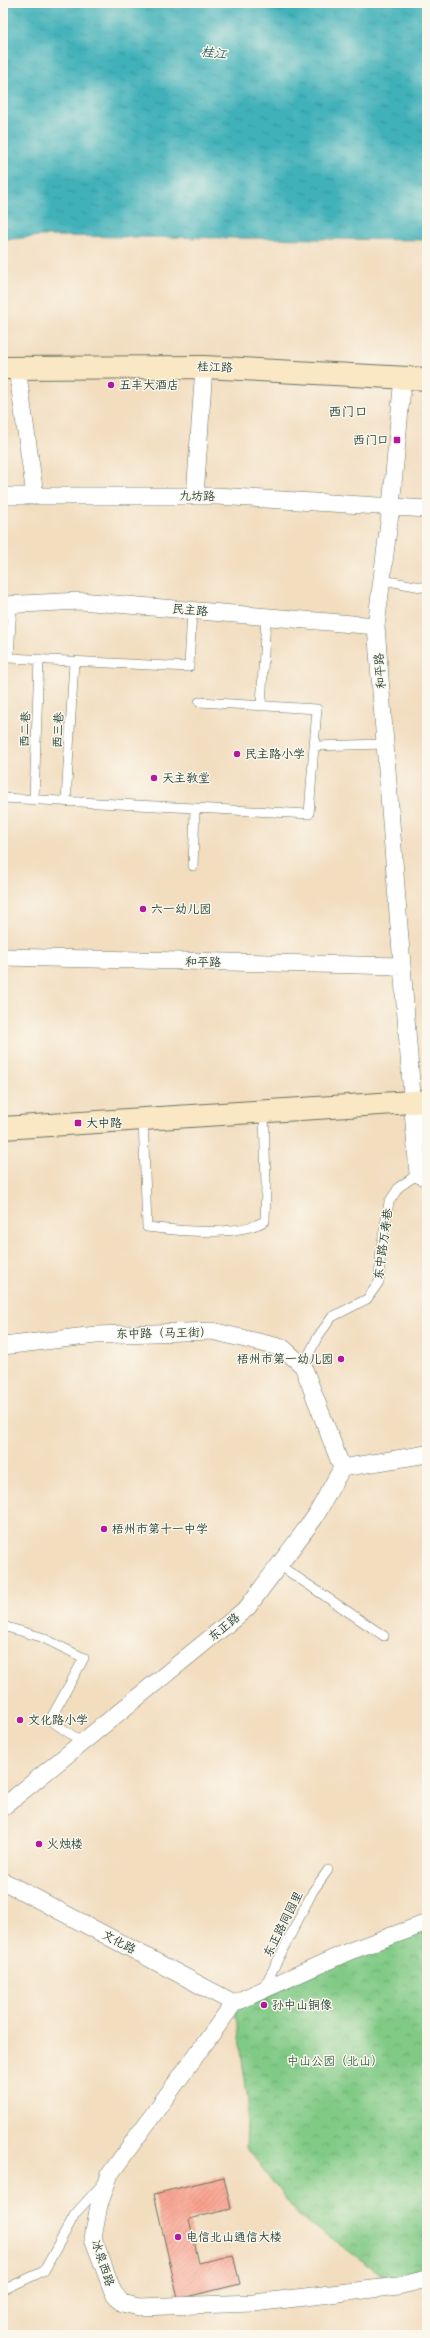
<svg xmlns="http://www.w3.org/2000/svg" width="430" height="2338" font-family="'Gochi Hand','LXGW WenKai TC',sans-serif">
  <defs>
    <pattern id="park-crowns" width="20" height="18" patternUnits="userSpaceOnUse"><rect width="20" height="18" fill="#81ca86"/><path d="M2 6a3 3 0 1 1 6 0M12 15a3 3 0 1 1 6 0" fill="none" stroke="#69a56e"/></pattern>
    <pattern id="water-ripples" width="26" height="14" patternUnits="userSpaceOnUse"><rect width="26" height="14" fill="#40b1b9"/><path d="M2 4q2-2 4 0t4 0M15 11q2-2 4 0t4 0" fill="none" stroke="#359197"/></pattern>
    <pattern id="building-hatch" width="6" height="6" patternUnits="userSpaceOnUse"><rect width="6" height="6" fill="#faa28f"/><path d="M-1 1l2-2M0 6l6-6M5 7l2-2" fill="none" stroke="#ca8576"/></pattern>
  </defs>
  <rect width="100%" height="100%" fill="#fbf7ec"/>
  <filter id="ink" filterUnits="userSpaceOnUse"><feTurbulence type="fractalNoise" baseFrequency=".025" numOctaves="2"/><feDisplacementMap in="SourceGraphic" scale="8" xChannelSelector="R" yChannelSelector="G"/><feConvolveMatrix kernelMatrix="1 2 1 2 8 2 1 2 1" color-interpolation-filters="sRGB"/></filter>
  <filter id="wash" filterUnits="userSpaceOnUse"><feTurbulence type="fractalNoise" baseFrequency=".012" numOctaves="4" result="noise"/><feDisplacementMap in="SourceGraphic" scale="16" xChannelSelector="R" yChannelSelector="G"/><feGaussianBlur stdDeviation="0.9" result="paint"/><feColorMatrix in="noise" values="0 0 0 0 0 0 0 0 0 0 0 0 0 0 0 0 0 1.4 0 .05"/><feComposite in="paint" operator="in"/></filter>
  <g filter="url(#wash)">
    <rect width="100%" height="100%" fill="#f2ddbf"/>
    <path fill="url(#park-crowns)" stroke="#50845d" d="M427,1923V2279L398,2286L298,2215L246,2147L248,2102L234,2003Z"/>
    <path fill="url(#water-ripples)" stroke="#307776" d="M3,3H427V240L41,236L3,240Z"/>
    <g id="blocks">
      <path fill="url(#building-hatch)" d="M224,2177L231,2209L189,2219L199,2263L233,2255L240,2284L178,2299L154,2194Z"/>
    </g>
  </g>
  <g filter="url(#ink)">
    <use href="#blocks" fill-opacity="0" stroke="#697565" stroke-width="1"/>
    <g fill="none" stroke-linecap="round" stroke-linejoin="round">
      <defs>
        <path id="lane" d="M382,580L427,588
          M3,657L9,658L12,604
          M9,658L189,667L192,610
          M199,702L317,709L314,746
          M261,706L266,617
          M3,798L309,814L314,746L385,744
          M34,800L39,659
          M66,802L74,661
          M193,866L195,808
          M143,1119L147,1227C179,1231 236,1237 265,1221L266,1186L264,1112
          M303,1366L317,1338L332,1317L367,1299L379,1282L381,1248L389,1202L399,1187L418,1174
          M279,1565L384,1636
          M3,1626L41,1637L84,1658L50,1720L82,1742
          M263,1989L313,1891L328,1870
          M3,2287L7,2288L44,2271L75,2214L103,2183"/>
        <path id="street" d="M17,368L35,495
          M403,377L391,506L376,626L418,1174L427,1178
          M3,496H217L427,509
          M195,496L204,367
          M3,605L80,601L376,626
          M3,957L402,966
          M3,1346L96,1335L212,1331L283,1348L303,1366L342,1468
          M342,1468L427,1454
          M3,1807L247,1608L315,1517L342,1468
          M3,1881L234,2003
          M427,1923L350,1951L234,2003L110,2174L99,2205L93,2238L113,2292L122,2303L139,2307L254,2303L398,2286L427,2279"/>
        <path id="secondary" d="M3,368L204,367L427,379
          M3,1128L427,1101"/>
      </defs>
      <use href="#lane" stroke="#697565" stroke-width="10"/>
      <use href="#street" stroke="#697565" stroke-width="18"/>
      <use href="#secondary" stroke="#697565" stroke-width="24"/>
      <use href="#lane" stroke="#fff" stroke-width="9"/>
      <use href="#street" stroke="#fff" stroke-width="17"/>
      <use href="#secondary" stroke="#fae7c3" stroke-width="22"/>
    </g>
  </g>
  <g fill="#b5179e" stroke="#fbf7ec" stroke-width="1.5">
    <circle cx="111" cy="385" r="4"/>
    <rect x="393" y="436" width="8" height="8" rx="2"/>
    <circle cx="237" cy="754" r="4"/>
    <circle cx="154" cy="778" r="4"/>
    <circle cx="143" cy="909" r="4"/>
    <rect x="74" y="1119" width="8" height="8" rx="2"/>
    <circle cx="341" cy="1359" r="4"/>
    <circle cx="104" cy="1529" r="4"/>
    <circle cx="20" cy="1720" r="4"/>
    <circle cx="39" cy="1844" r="4"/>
    <circle cx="264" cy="2005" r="4"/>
    <circle cx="178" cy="2237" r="4"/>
  </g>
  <g text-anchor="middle" stroke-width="3" stroke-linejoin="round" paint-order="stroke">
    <g font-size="12" fill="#1f3d34" stroke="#fbf7ec">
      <text transform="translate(215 367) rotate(2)" y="4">桂江路</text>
      <text transform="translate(197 496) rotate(1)" y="4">九坊路</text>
      <text transform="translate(190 610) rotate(5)" y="4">民主路</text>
      <text transform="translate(380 671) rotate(-94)" y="4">和平路</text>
      <text transform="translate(25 729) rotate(-88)" y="4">西二巷</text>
      <text transform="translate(58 730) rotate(-87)" y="4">西三巷</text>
      <text transform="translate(203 962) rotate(1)" y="4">和平路</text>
      <text transform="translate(383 1244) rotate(-82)" y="4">东中路万寿巷</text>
      <text transform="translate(164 1333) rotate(-1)" y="4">东中路（马王街）</text>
      <text transform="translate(224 1627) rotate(-39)" y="4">东正路</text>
      <text transform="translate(283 1924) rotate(-63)" y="4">东正路同园里</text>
      <text transform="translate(119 1942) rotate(28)" y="4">文化路</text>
      <text transform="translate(103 2263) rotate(72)" y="4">冰泉西路</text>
    </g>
    <g font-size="12" fill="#1f3d34" stroke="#fbf7ec" text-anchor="start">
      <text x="119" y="389">五丰大酒店</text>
      <text x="389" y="444" text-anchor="end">西门口</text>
      <text x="245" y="758">民主路小学</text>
      <text x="162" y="782">天主教堂</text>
      <text x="151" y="913">六一幼儿园</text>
      <text x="86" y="1127">大中路</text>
      <text x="333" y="1363" text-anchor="end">梧州市第一幼儿园</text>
      <text x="112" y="1533">梧州市第十一中学</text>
      <text x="28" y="1724">文化路小学</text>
      <text x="47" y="1848">火烛楼</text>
      <text x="272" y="2009">孙中山铜像</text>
      <text x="186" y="2241">电信北山通信大楼</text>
    </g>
    <g font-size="12" fill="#386048" stroke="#fbf7ec">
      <text x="335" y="2065">中山公园（北山）</text>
    </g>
    <g font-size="13" font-style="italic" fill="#29605c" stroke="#fbf7ec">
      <text transform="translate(214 52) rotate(8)" y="5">桂江</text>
    </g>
    <g font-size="13" fill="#1f3d34" stroke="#fbf7ec">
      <text x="348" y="416">西门口</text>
    </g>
  </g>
  <rect width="430" height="2338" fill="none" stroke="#fbf7ec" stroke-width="16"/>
</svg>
